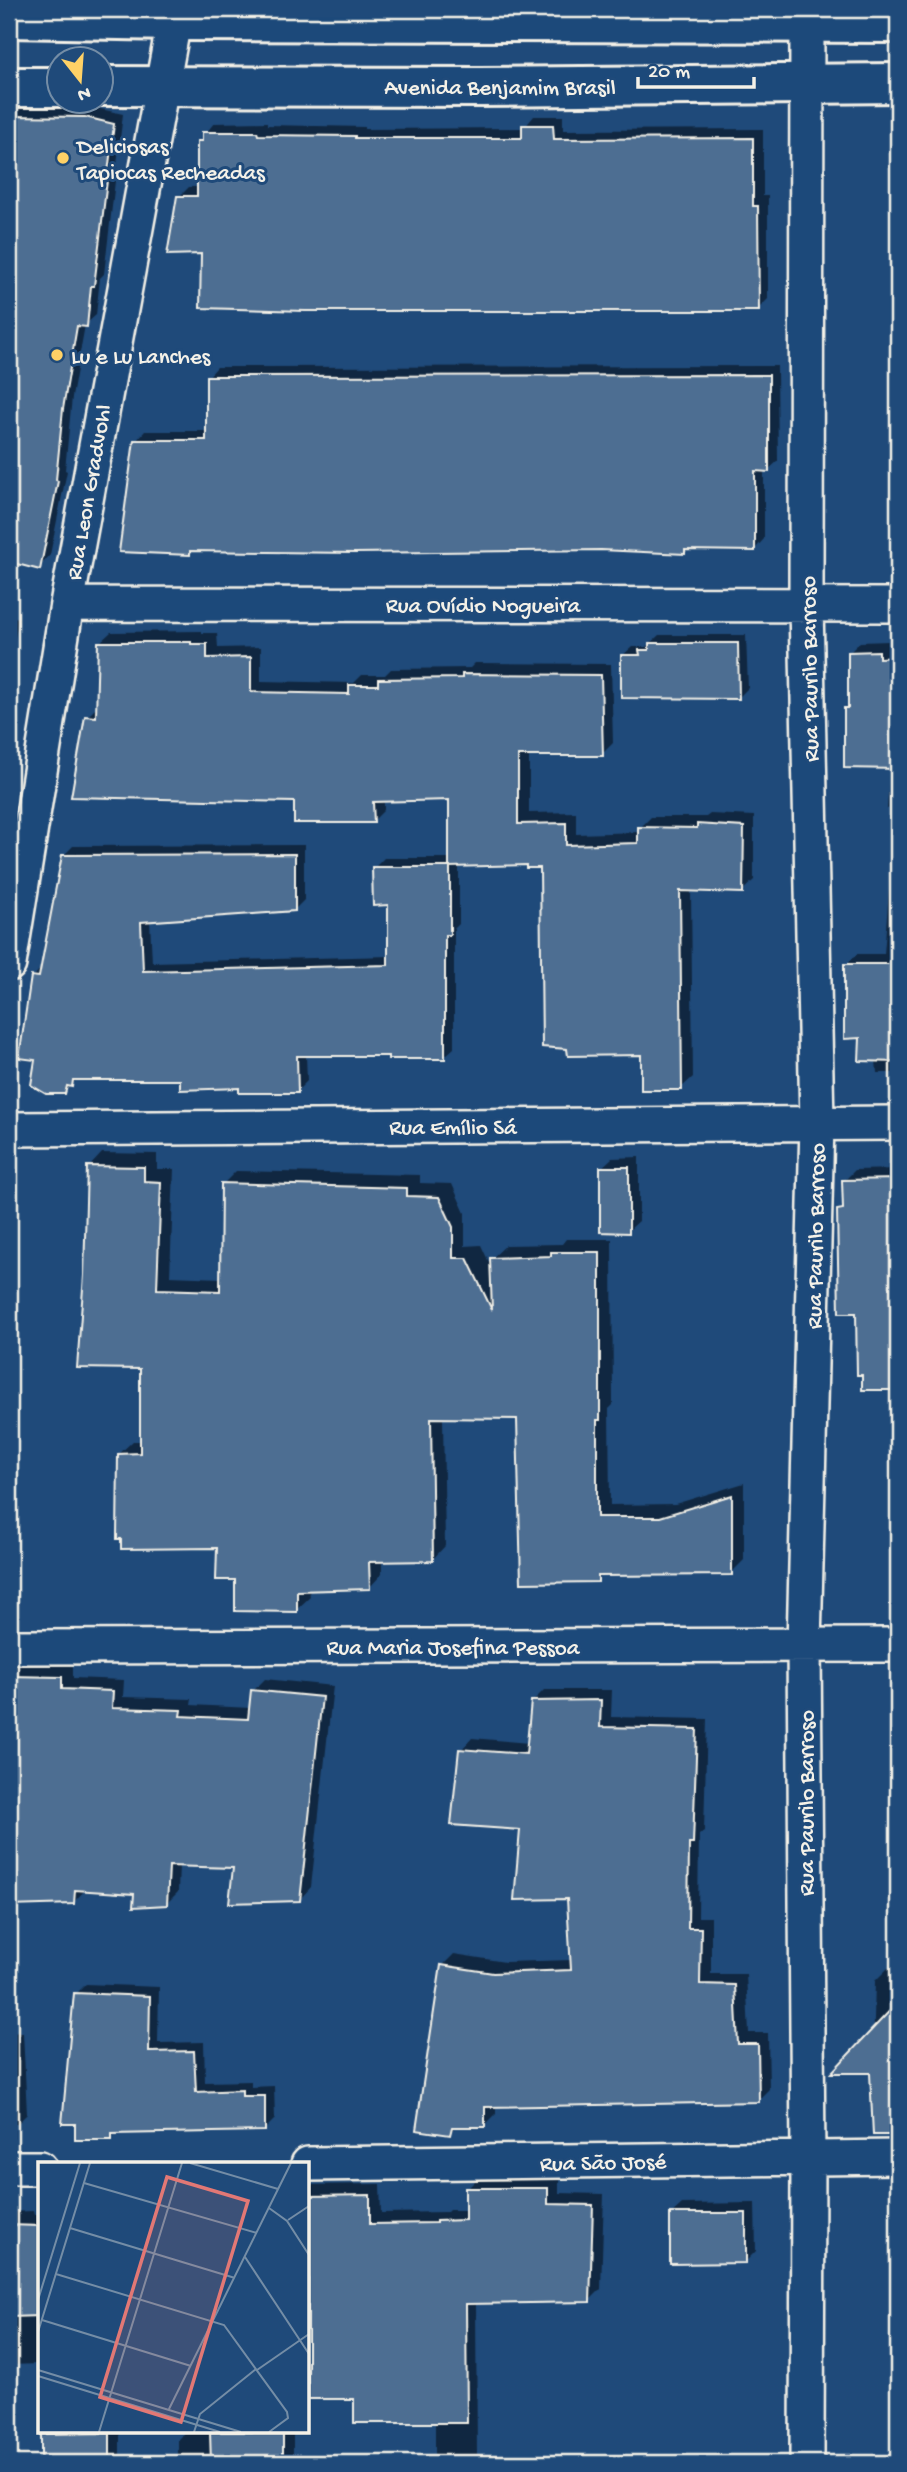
<svg xmlns="http://www.w3.org/2000/svg" width="907" height="2472" font-family="'Gochi Hand',sans-serif">
  <rect width="100%" height="100%" fill="#1f4a7a"/>
  <filter id="ink" filterUnits="userSpaceOnUse"><feTurbulence type="fractalNoise" baseFrequency=".0143" numOctaves="2"/><feDisplacementMap in="SourceGraphic" scale="14" xChannelSelector="R" yChannelSelector="G"/><feConvolveMatrix kernelMatrix="1 2 1 2 8 2 1 2 1" color-interpolation-filters="sRGB"/></filter>
  <g filter="url(#ink)">
    <path fill="#0007" d="M9,106L96,108L123,114L104,274L100,278L96,315L85,325L72,397L65,470L67,471L50,555L40,566L9,557Z
      M534,116H563V130L763,129V196H768V299L758,309L203,252L179,197L189,187H199V142L214,123L267,122V125L365,127V129L524,128Z
      M777,366L778,461L768,470H764V539L755,549L688,548L684,552L601,548L539,551L192,550L189,553L136,441L145,431H208V377L217,367Z
      M9,616L19,618L11,657H13L9,686Z
      M202,631V633H217L218,648L261,647V681L354,683L362,675H385L391,669L470,668L475,663L611,664L613,743L602,754H529V813L576,812V834L640,832V828L651,817H706L710,814L754,816V880L742,891L691,890L693,1077L681,1088L643,1053L541,866L527,863L459,865V924L454,929V1048L444,1057L390,1054H306L307,1081L297,1091L182,1079L78,1078L64,1092L37,1059L33,977L43,966L63,856L73,846L304,845V900L294,910L150,920L152,962L390,956V903L374,868L384,858H451V798L384,800V810L373,821L296,800L87,717L98,706L99,643L111,632Z
      M659,635H746L748,688L739,697L622,656L632,647H646Z
      M889,641L890,648H898V1073H877L876,1060L862,1037L846,965L857,954H884L890,877L892,874L895,815H890V808L887,809L890,767L845,708L850,704L849,653L860,642Z
      M102,1153L157,1154V1169H174L170,1276L222,1278L223,1184L236,1171L420,1175V1183L452,1184L465,1213V1246L481,1245L493,1271L492,1258L506,1245L562,1244L566,1239H612L613,1405L609,1409L610,1505L675,1504L744,1483V1560L731,1573L603,1575L597,1580L518,1417H443L445,1546L432,1560H382V1574L369,1588L309,1589L310,1597L296,1610L236,1579L219,1546L119,1454L133,1441H142V1367L86,1275L89,1167Z
      M639,1157V1221L628,1231L601,1168L612,1158Z
      M898,1169V1592L892,1593L890,1388L858,1311L839,1211L845,1204L844,1181L855,1170Z
      M9,1665L73,1666V1678L124,1680L123,1697L192,1699L191,1705L251,1708L253,1691L265,1679L333,1686L311,1887L300,1899L234,1866L179,1865L178,1892L166,1904L136,1892L85,1890L74,1902L9,1905Z
      M544,1690H612L611,1717L707,1719L704,1831L699,1835L698,1917H711V1974H746L749,2033H768L769,2089L758,2100L496,2105V2114L485,2125H457L449,2133L442,1966L454,1954L505,1962L572,1960L569,1898L522,1828L461,1750L472,1738L529,1743L532,1702Z
      M888,1968H898V2092H872L875,1981Z
      M86,1984L159,1987L158,2043L204,2042L205,2082L251,2081V2087L274,2086L275,2119L265,2129L117,2132L111,2138L76,1994Z
      M23,2032L27,2114L17,2124H14V2138L9,2144V2033Z
      M478,2178H559V2193L604,2194L601,2289L589,2301L476,2302L477,2460H511V2463H435V2422L355,2397H308V2185L380,2184L381,2213L447,2212L449,2210H467V2189Z
      M755,2203L756,2251L746,2261L671,2214L682,2204Z
      M33,2211L34,2215H40V2364L9,2365V2212Z
      M68,2432H120V2463H68Z
      M185,2432H293V2463H178V2439Z
      M761,2458V2463H669L673,2459Z"/>
    <path fill="#4d6e92" stroke="#f4f1e8" stroke-width="2" d="M9,116L85,117L114,124L94,286H91L87,327L77,326L63,409L56,480L58,481L40,570L9,562Z
      M522,125H553L554,139L753,138V206H758L759,311H305L200,308L201,254L167,255L177,196H197V141H202V132H257L258,135L355,136V138H522Z
      M769,375V472L755,471V551L685,550V554L601,550L355,553L190,551V555L119,552L134,440H206V376Z
      M98,642H191V644H207V658L251,657V692L349,694V685H378V679L462,678V674L601,675L603,756H518V824L566,823V845L638,843V827L697,828V824L744,827L743,893L680,891L682,1090H641V1055L568,1056L567,1049L542,1047L540,868H526V865L449,867V800L373,802L374,823H294V802L71,797L85,716L96,717Z
      M649,643H738L739,699L621,698V655H640L639,650H649Z
      M879,651V658L898,657V769L844,768V708H848V652Z
      M295,854V911L141,922L143,971L388,965V905L373,906L372,867H450V935H445V1059H388V1056H297L298,1093H239V1088L180,1090V1080H73L72,1087L67,1086L65,1094H46L31,1085L35,1060L19,1058L31,976L39,977L62,855Z
      M844,964H898V1062L859,1061L860,1038L844,1039Z
      M87,1166L144,1167V1181L161,1182L157,1289L220,1291L221,1183L407,1188V1196L439,1197L453,1227V1258H467L492,1310L490,1258L551,1256V1252H600V1420H597V1517H660L732,1495V1575L598,1576V1582L521,1583L517,1419L431,1418L433,1561L369,1562L370,1589L297,1591V1612L235,1611V1580H216L217,1548L121,1549V1539H117L118,1454L140,1453V1369L77,1368L84,1275Z
      M600,1167H629V1233L600,1232Z
      M898,1179V1390H862V1375H857L856,1313H839L837,1210L843,1209L842,1180Z
      M9,1676L62,1677V1689L113,1691L112,1708L181,1710L180,1716L248,1719L251,1690L322,1697L300,1901L229,1903L233,1868L169,1866L167,1905L133,1907L134,1894L75,1890L74,1904L9,1906Z
      M601,1700L600,1727L697,1729L693,1844H689L688,1928H701L700,1984L735,1985L738,2044H758L759,2102L485,2107V2127H452L450,2135L416,2130L441,1965L493,1973L571,1970L567,1899L514,1900L520,1830L451,1825L459,1749L526,1754L531,1701Z
      M74,1993L150,1996L149,2052L194,2051L196,2092L242,2090V2096H265V2131L112,2134V2140H75V2124H62Z
      M898,2002V2135H873L870,2073H831Z
      M465,2188H548V2204L593,2205L590,2302L466,2304L467,2423H354V2399H308V2196L370,2195V2224L436,2223V2221L465,2220Z
      M670,2213H746V2263L670,2264Z
      M9,2225L40,2226V2316L9,2317Z
      M210,2432H283V2463H211Z
      M110,2433V2463H41V2434Z"/>
    <g fill="none" stroke-linecap="round" stroke-linejoin="round">
      <defs>
        <path id="street" d="M67,604L898,605
          M9,964L67,604L174,21
          M9,1129L898,1123
          M9,1647L898,1645
          M308,2164L898,2157
          M9,2168H40
          M807,2463L808,2158L804,1645L817,1123L806,605L807,9"/>
        <path id="secondary" d="M9,18L174,21L898,23
          M102,86L479,87L898,83
          M9,87H60"/>
      </defs>
      <use href="#street" stroke="#f4f1e8" stroke-width="38"/>
      <use href="#secondary" stroke="#f4f1e8" stroke-width="44"/>
      <use href="#street" stroke="#1f4a7a" stroke-width="33"/>
      <use href="#secondary" stroke="#1f4a7a" stroke-width="38"/>
    </g>
  </g>
  <g fill="#ffd166" stroke="#1f4a7a" stroke-width="2.5">
    <circle cx="63" cy="158" r="7"/>
    <circle cx="57" cy="355" r="7"/>
  </g>
  <g text-anchor="middle" stroke-width="6" stroke-linejoin="round" paint-order="stroke">
    <g font-size="23" fill="#f4f1e8" stroke="#1f4a7a">
      <text x="500" y="94">Avenida Benjamim Brasil</text>
      <text transform="translate(87 492) rotate(-80)" y="8">Rua Leon Gradvohl</text>
      <text x="483" y="612">Rua Ovídio Nogueira</text>
      <text transform="translate(808 669) rotate(-91)" y="8">Rua Paurilo Barroso</text>
      <text x="453" y="1134">Rua Emílio Sá</text>
      <text transform="translate(814 1236) rotate(-89)" y="8">Rua Paurilo Barroso</text>
      <text x="453" y="1654">Rua Maria Josefina Pessoa</text>
      <text transform="translate(805 1803) rotate(-90)" y="8">Rua Paurilo Barroso</text>
      <text transform="translate(603 2161) rotate(-1)" y="8">Rua São José</text>
    </g>
    <g font-size="23" fill="#f4f1e8" stroke="#1f4a7a" text-anchor="start">
      <text x="77" y="153">Deliciosas<tspan x="77" dy="26">Tapiocas Recheadas</tspan></text>
      <text x="71" y="363">Lu e Lu Lanches</text>
    </g>
  </g>
  <g transform="translate(38 2162)">
    <rect width="271" height="271" fill="#1f4a7a"/>
    <path fill="none" stroke="#748da6" stroke-width="2" d="M152,1L240,27M46,21L219,71M231,46L249,59L271,93M250,58L271,44M32,66L197,116M207,95L271,192M18,112L186,163L249,250L250,256L231,270M0,138L42,1M4,158L153,204M0,170L52,1M0,208L203,270M219,208L271,172M0,214L182,270M131,247L253,1M61,270L144,1M156,270L162,252L218,207"/>
    <path fill="#e27875" fill-opacity="0.15" stroke="#e27875" stroke-width="3.5" d="M129,15L210,39L143,260L62,235Z"/>
    <rect width="271" height="271" fill="none" stroke="#f4f1e8" stroke-width="3.5"/>
  </g>
  <rect width="907" height="2472" fill="none" stroke="#1f4a7a" stroke-width="35"/>
  <rect x="18" y="18" width="872" height="2437" fill="none" stroke="#f4f1e8" stroke-width="2.5" filter="url(#ink)"/>
  <g transform="translate(80 80) rotate(163)"><circle r="33" fill="#1f4a7a" stroke="#748da6" stroke-width="2"/>
  <path d="M0-5L12 26L0 18L-12 26Z" fill="#ffd166"/>
  <text y="-10" font-size="19" font-weight="bold" text-anchor="middle" fill="#f4f1e8">N</text>
  </g>
  <path d="M638 77v10h116v-10" fill="none" stroke="#f4f1e8" stroke-width="3.5"/>
  <text x="648" y="77" font-size="21" fill="#f4f1e8" stroke="#1f4a7a" stroke-width="5" paint-order="stroke">20 m</text>
</svg>
